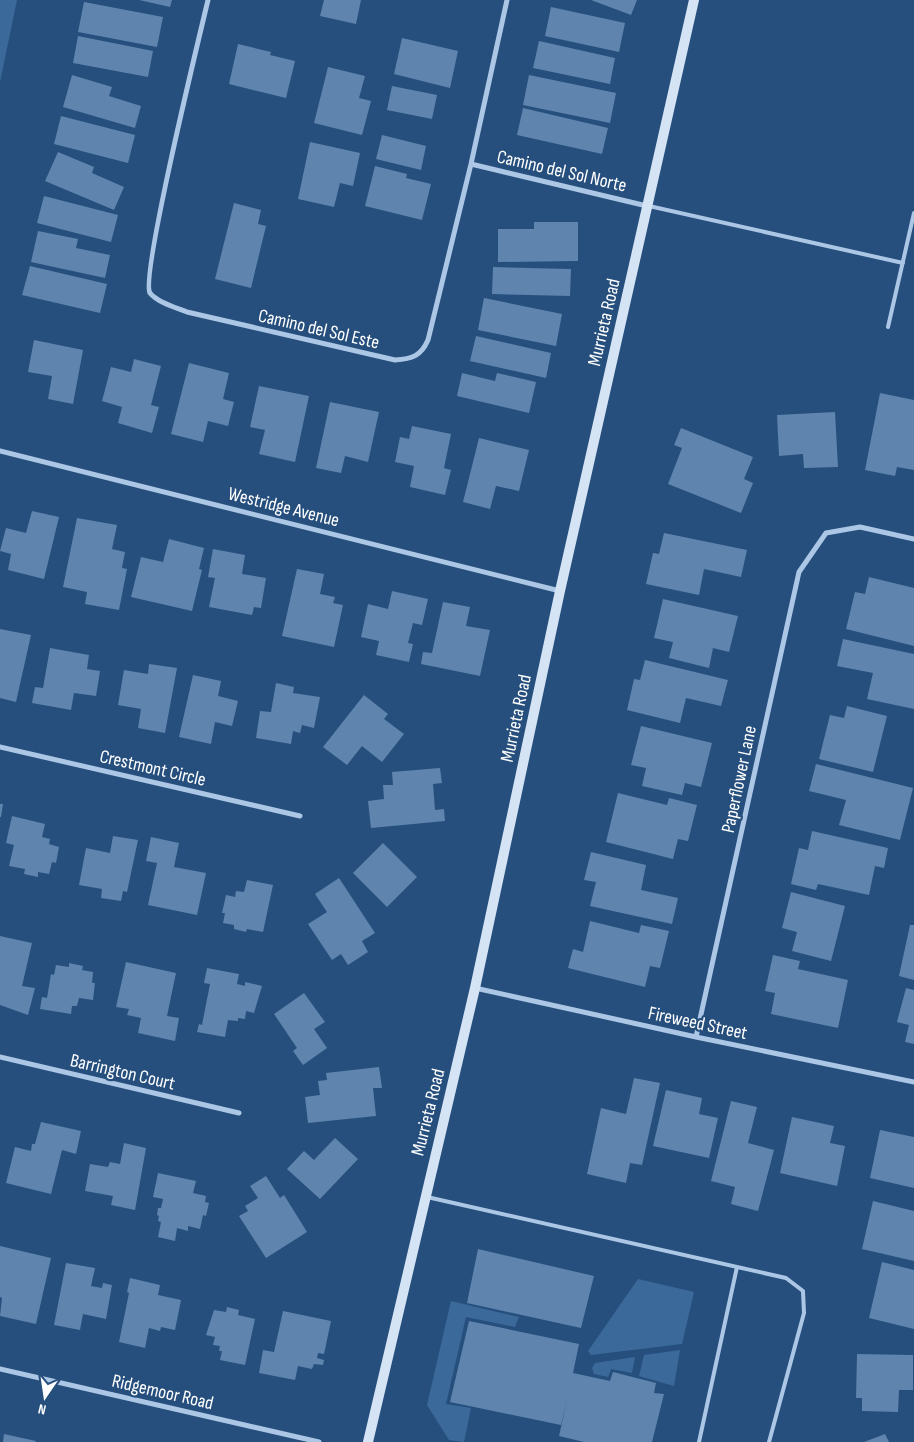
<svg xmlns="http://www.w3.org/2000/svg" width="914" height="1442" font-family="'Sofia Sans Condensed',sans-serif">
  <rect width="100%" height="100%" fill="#264f7d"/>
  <path fill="#3a699a" d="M0,0H17L0,82Z
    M638,1279L694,1292L682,1344L591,1355L588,1351Z
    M451,1301L519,1317L515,1327L466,1317L446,1404L471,1408L464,1442L449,1440L427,1405Z
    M680,1350L674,1386L639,1376L644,1355Z
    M635,1357L632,1373L611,1369L608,1377L594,1374L592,1368L595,1363Z"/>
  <path fill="#5f85ae" d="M139,0H172L170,7Z
    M324,0H361L356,24L320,16Z
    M591,0H637L631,15Z
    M84,2L163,17L157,47L78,32Z
    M551,7L625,23L619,52L545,36Z
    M78,36L153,51L148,77L73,63Z
    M402,38L458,51L450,88L394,74Z
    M539,41L615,58L610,84L533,68Z
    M238,44L271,52L270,55L295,61L286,98L229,84Z
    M328,67L365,76L359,98L371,101L362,135L314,123Z
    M72,75L112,87L109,96L141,106L135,128L63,107Z
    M529,75L616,93L610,123L523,105Z
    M392,86L437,95L432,119L387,110Z
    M523,108L608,128L602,154L517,135Z
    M61,116L135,135L128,163L54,144Z
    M382,135L426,146L421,170L376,159Z
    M310,142L360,153L353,186L340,183L334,207L298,199Z
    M58,152L94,167L92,173L124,187L114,210L45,181Z
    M375,166L407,174L406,178L431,184L422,220L365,206Z
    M44,196L118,215L111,242L37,223Z
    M234,203L261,210L258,224L266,226L251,288L215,279Z
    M534,222H578V261L498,262V229H534Z
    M38,231L78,239L76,248L110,255L105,278L31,262Z
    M30,266L107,284L100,313L22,295Z
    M493,267L571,269L570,296L492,294Z
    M484,298L562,314L556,346L478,330Z
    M476,336L551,353L546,378L470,361Z
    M34,340L83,350L73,404L48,399L52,376L28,372Z
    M134,359L161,366L151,405L159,407L152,433L118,423L122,407L102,401L111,367L131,372Z
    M189,363L229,373L223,399L234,402L228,426L208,421L203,442L171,434Z
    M462,373L495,381L497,373L536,382L529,413L457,396Z
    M259,386L309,396L295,462L259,454L265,430L250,427Z
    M880,393L914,400V470L897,467L895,476L865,470Z
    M330,402L379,412L368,462L345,456L341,473L316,468Z
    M835,412L838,467L804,468L803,454L779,456L777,415Z
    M412,426L451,434L444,468L451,470L445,495L410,487L414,466L395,462L400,437L409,439Z
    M681,428L753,457L744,479L753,483L741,513L668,484L682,448L674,445Z
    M479,438L529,450L519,491L496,486L490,509L463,502Z
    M32,511L59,517L44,579L8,570L11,554L0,551L6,528L26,533Z
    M77,518L117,525L112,549L125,552L122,568L127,569L119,610L85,604L87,592L63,587Z
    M664,533L747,550L741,577L704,569L699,595L646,584L653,553L659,554Z
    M169,539L204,548L199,569L202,570L192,611L131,597L141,557L163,562Z
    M213,549L245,555L242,574L266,578L261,608L254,607L252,615L209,607L215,578L208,577Z
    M297,569L324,574L320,594L335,597L333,603L343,605L334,647L282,636Z
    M869,577L914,588V646L846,629L855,592L865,594Z
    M392,591L428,599L422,625L413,623L408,643L413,644L409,662L376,655L379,641L361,637L368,604L388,609Z
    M663,599L738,616L729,652L713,648L709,668L669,658L673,642L654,638Z
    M443,602L470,607L466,626L490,630L480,676L421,664L423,652L432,653Z
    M0,629L31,635L16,702L0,698Z
    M843,639L914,654V709L867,699L873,673L837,666Z
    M50,648L89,655L87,669L100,671L96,696L74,693L71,710L32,703L35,687L43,688Z
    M645,660L728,680L721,706L686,698L680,723L627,710L634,679L640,680Z
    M149,664L177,668L165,733L138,728L141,709L118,705L124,670L148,674Z
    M193,675L221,681L218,696L238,701L232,726L215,722L211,744L179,737Z
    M276,683L294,687L293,693L320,697L314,728L302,725L300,733L293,731L291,744L256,738L260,711L271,712Z
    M364,695L388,714L384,719L404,734L382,762L362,746L347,765L323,747Z
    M847,706L887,716L873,772L819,759L830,715L844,718Z
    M641,726L712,743L701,787L685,783L682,795L642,786L646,768L631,765Z
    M816,764L913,788L900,840L839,825L846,800L809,791Z
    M440,768L442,783L433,784L435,810L444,809L445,821L371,828L368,801L384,799L383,785H393L392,772Z
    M618,793L667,805L669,798L697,805L688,841L678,839L673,859L606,842Z
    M0,804H3L1,817H0Z
    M12,816L45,824L42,837L50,839L49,844L59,847L56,863L52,862L49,874L38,872V877L24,874L25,869L9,866L14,845L6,843Z
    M812,831L888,848L884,868L875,866L869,895L818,884L816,890L791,884L799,848L808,850Z
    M113,836L138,840L127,892L123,891L121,901L101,898L102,889L79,885L86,848L110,853Z
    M151,837L179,843L174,867L206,873L197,915L148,905L157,863L146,861Z
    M383,843L417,877L387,907L353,873Z
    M591,852L646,865L641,890L678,898L672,924L590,906L596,882L584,880Z
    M339,878L375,933L362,941L368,952L348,965L341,954L332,960L308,924L327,912L315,894Z
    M247,880L273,885L263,932L247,929L246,932L234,929V925L223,923L225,913H222L226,895L235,897L236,891L244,892Z
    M791,892L845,906L831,961L792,951L797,932L782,928Z
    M590,921L639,933L641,925L669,931L660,968L650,966L645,987L568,968L573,949L583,952Z
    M910,925H914V980L899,976Z
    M0,936L32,943L22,986L35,988L28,1015L0,1005Z
    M773,955L800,961L798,969L848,980L838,1028L771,1014L775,993L765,991Z
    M126,962L176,973L167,1016L179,1018L175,1041L138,1033L141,1018L127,1015L129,1009L116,1007Z
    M69,963L83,966L82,970L93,972L92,983H95L93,1000L79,998L77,1006H72L71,1014L40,1009L42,997L47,998L51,974L54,975L56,965L69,967Z
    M207,968L239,974L237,984L245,986V982L262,986L254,1013L246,1011L245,1019L238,1018V1021L228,1020L225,1037L197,1032L199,1024L202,1025L210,984L204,983Z
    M906,988L914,990V1044L905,1042L909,1025L897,1022Z
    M304,993L325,1022L314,1029L327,1048L303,1065L293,1051L297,1048L274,1014Z
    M379,1067L382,1088H373L376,1116L308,1123L305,1097L320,1095L318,1081L327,1080L326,1073Z
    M634,1078L660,1083L642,1165L630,1163L626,1183L587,1174L601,1108L626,1114Z
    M666,1090L702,1098L699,1114L718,1118L709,1158L653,1146Z
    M731,1101L757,1107L748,1143L774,1150L758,1211L731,1204L735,1187L711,1181Z
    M792,1117L834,1126L830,1143L845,1146L837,1186L780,1173Z
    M41,1122L81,1131L76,1154L62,1150L51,1194L6,1183L15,1147L31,1151L32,1144H35Z
    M880,1130L914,1137V1188L870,1178Z
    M335,1138L358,1159L320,1199L287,1169L304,1151L314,1160Z
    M124,1143L146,1148L135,1210L111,1205L113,1196L85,1191L90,1164L108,1167L110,1162L120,1164Z
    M158,1173L196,1181L193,1193L206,1196L205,1202L209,1203L206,1216L203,1215L200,1229L188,1226V1231L177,1228L175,1241L158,1237L161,1222L158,1221L159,1216L157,1215L158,1208H161L163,1199L153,1197Z
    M266,1176L280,1198L284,1195L307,1232L266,1258L239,1216L248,1211L245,1206L258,1198L250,1186Z
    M873,1201L914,1211V1261L862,1249Z
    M0,1246L51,1258L36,1324L0,1316L2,1298L0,1297Z
    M478,1249L594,1276L581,1328L467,1303Z
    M882,1262L914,1270V1329L869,1318Z
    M66,1263L95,1268L91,1286L102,1288L103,1283L112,1285L106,1319L83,1314L80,1330L54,1325Z
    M130,1278L160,1285L158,1295L181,1300L175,1330L161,1327L160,1331L149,1328L145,1348L119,1342L129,1293L127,1292Z
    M227,1307L239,1310L238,1315L255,1319L245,1365L220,1360L222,1351H219L220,1346L213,1345L215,1337L206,1335L214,1310L226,1312Z
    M283,1311L331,1321L324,1354L318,1353L317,1358L324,1360L323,1365L314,1364L312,1369L298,1366L295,1380L259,1373L263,1350L274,1352Z
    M469,1321L579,1344L573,1373L610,1381L613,1372L656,1383L654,1393L664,1394L652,1442H584L559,1436L567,1400L561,1425L450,1402Z
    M857,1354L913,1355V1390H899L898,1412L862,1411V1398H856Z
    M4,1434L36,1441L35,1442H3Z
    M885,1434L889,1442H864Z"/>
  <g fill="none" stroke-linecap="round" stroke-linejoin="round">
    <path stroke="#acc7e5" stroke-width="4" d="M649,206L903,263
      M888,327L914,213
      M427,1197L786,1278L803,1291L804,1313L769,1442
      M699,1442L737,1267"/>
    <path stroke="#acc7e5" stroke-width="5" d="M208,0C200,34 140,278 150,293C158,303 177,308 187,312L395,360C412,359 421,356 428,340L471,164L507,0
      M471,164L647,206
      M0,451L560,591
      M0,747L300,816
      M475,988L696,1037L914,1082
      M696,1037L799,572L826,533L860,527L914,539
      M0,1057L239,1113
      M0,1369L319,1442"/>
    <path stroke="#d5e4f5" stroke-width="10" d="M368,1442L475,988L560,591L694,0"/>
  </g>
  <g text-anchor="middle" stroke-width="4.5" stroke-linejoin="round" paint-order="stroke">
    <g font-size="19" fill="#fff" stroke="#264f7d">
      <text transform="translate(562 170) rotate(13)" y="7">Camino del Sol Norte</text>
      <text transform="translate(603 322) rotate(-77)" y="7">Murrieta Road</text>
      <text transform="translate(319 328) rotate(13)" y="7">Camino del Sol Este</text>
      <text transform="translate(284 506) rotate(14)" y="7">Westridge Avenue</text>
      <text transform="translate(515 718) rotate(-78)" y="7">Murrieta Road</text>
      <text transform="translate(153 767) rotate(13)" y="7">Crestmont Circle</text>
      <text transform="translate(738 779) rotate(-78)" y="7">Paperflower Lane</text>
      <text transform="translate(698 1022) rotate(12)" y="7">Fireweed Street</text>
      <text transform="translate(123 1071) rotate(13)" y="7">Barrington Court</text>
      <text transform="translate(427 1112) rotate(-76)" y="7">Murrieta Road</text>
      <text transform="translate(163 1391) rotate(13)" y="7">Ridgemoor Road</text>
    </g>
  </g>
  <g transform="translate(45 1397) rotate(193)" stroke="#264f7d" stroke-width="4" paint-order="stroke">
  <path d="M0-4L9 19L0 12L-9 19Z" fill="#ffffff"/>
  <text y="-8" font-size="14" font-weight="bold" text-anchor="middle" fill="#ffffff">N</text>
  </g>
</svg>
